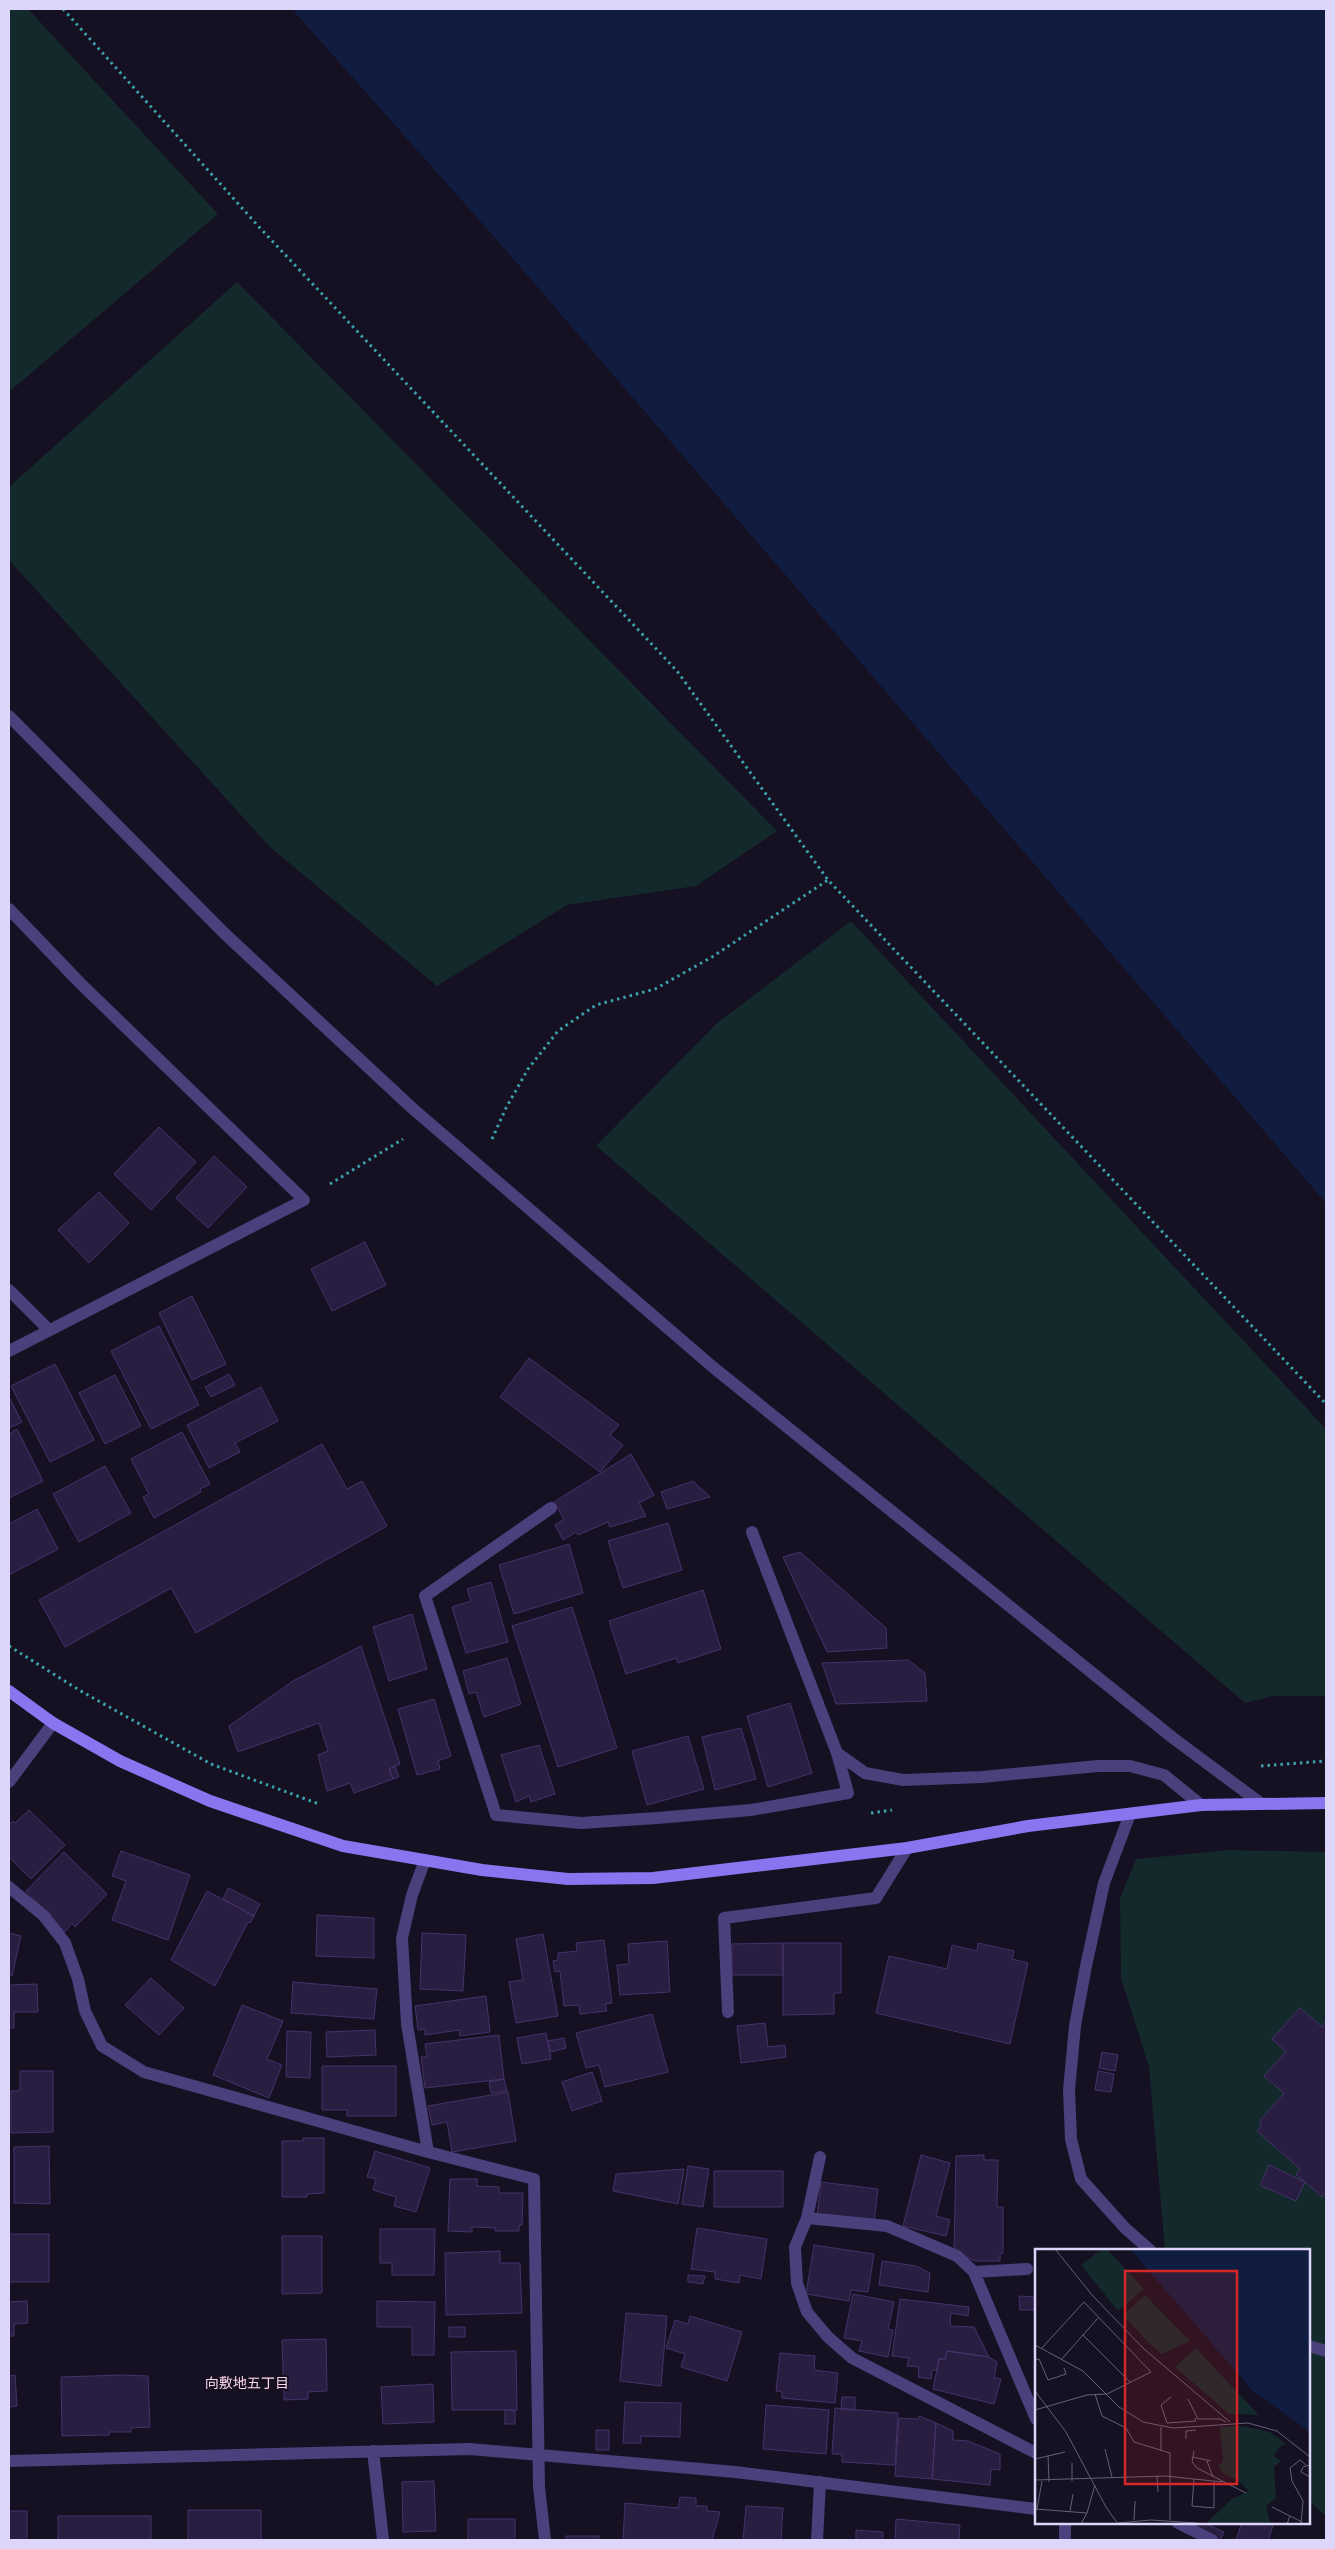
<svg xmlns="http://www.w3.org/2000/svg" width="1335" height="2549" font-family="Inter,'Noto Sans JP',sans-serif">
  <rect width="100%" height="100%" fill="#151022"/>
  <path fill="#14292b" d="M9,9H28L218,214L9,392Z
    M237,282L777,831L696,886L567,905L437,986L270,847L9,560V487Z
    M851,921L1326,1429V1696H1273L1245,1703L596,1146L716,1024Z
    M1229,1850L1326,1852V2514H1323L1309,2500V2250H1165L1149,2067L1121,1978L1120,1898L1136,1859Z"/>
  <path fill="#111d40" d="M292,9H1326V1203L510,255Z"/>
  <path fill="#291e41" stroke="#44326a" d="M159,1127L196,1162L151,1210L114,1174Z
    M214,1156L247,1187L208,1228L176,1198Z
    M99,1192L129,1223L89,1263L58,1230Z
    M365,1242L386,1285L332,1311L311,1269Z
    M192,1296L226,1364L192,1380L159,1313Z
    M159,1326L199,1405L151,1429L111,1351Z
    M529,1358L619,1425L610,1435L623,1445L600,1472L500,1397Z
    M55,1364L94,1440L50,1462L11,1386Z
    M229,1374L235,1385L211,1397L205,1387Z
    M115,1375L141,1426L105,1444L79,1393Z
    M261,1387L278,1421L235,1443L240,1452L209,1468L187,1425Z
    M9,1397L22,1422L9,1428Z
    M17,1429L43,1481L9,1498V1434Z
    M182,1432L210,1484L200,1489L201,1492L154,1518L143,1497L149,1494L131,1459Z
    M322,1444L347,1489L362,1481L387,1526L196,1633L171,1588L65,1647L39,1600Z
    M631,1454L654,1495L639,1503L646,1516L610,1527L608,1522L578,1535L576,1532L563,1540L555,1525L564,1519L554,1502Z
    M105,1466L131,1513L79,1542L53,1494Z
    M693,1481L710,1497L667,1509L661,1492Z
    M37,1509L58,1549L9,1575V1524Z
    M668,1523L682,1570L623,1588L608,1541Z
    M569,1544L583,1593L514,1614L499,1565Z
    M800,1552L886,1628L887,1648L827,1652L783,1557Z
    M491,1582L508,1642L466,1653L452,1607L471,1601L467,1589Z
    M703,1590L721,1649L678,1663L676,1658L626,1674L609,1621Z
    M572,1607L617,1748L558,1767L512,1626Z
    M412,1614L427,1669L389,1681L373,1627Z
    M361,1646L400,1764L389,1769L393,1779L354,1793L350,1783L327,1791L318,1755L328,1751L319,1723L238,1752L229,1726L293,1681Z
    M507,1658L521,1704L484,1717L476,1692L469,1694L463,1671Z
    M908,1660L925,1673L927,1701L836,1704L822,1663Z
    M434,1699L451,1756L438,1761L440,1769L417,1775L398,1709Z
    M790,1703L812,1773L768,1787L747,1716Z
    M741,1728L756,1779L715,1790L702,1737Z
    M688,1736L704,1789L647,1805L632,1751Z
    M539,1745L555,1794L531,1802L529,1796L516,1802L501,1755Z
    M395,1766L399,1777L393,1779L389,1769Z
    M29,1810L65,1845L31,1879L9,1857V1825L13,1821L15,1823Z
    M121,1851L190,1875L168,1940L112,1920L126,1881L112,1876Z
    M64,1852L107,1894L75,1927L72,1923L65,1932L26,1891Z
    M228,1888L260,1904L254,1916L223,1899Z
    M207,1891L254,1916L250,1923L248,1922L215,1986L171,1960Z
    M317,1915L374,1918V1958L316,1956Z
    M9,1933L21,1936L12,1976L9,1975Z
    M422,1933L466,1935L463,1991L420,1989Z
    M543,1934L558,2016L516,2023L509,1982L523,1980L516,1939Z
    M604,1940L612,2003L605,2004L607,2011L580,2014L579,2005L564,2006L560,1971L555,1972L553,1961L558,1960V1953L577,1951L576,1943Z
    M667,1941L670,1992L620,1995L617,1965L629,1964L628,1944Z
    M783,1943V1975H732V1944Z
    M783,1943H841V1993H834V2014L783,2015Z
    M978,1943L1014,1951L1012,1959L1028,1963L1010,2044L876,2013L889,1956L947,1969L952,1945L977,1951Z
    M151,1978L184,2008L159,2035L125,2005Z
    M293,1982L377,1989L374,2019L291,2013Z
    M37,1984L38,2012H14V2028H9V1985Z
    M486,1996L490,2032L460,2036L459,2030L425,2035V2029L418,2030L415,2006Z
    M242,2005L283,2021L267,2059L282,2065L269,2098L213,2075Z
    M1300,2008L1322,2027L1326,2021V2192L1322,2197L1296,2174L1300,2169L1257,2131L1262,2125L1259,2122L1284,2093L1264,2076L1286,2052L1272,2039Z
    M652,2014L668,2072L605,2087L599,2065L586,2068L576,2033Z
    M765,2023L768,2047L785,2045L786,2057L741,2063L737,2026Z
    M375,2030L376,2055L327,2057L326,2032Z
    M287,2031L311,2032L310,2078L286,2077Z
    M546,2033L551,2059L522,2064L517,2038Z
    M499,2035L504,2079L425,2088L421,2057H427L425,2044Z
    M564,2038L566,2048L551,2052L548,2041Z
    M1102,2052L1118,2055L1115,2071L1099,2068Z
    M322,2066H396V2116H347V2110H322Z
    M20,2071H53V2132L11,2133V2091H20Z
    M1098,2071L1114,2074L1111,2092L1095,2090Z
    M592,2072L602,2101L572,2111L562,2082Z
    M504,2079L507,2091L491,2093L489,2082Z
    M508,2092L516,2141L452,2152L447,2122L432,2125L428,2106Z
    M303,2138H324V2193L307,2194V2197H282V2141H303Z
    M49,2146L50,2204L14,2203V2147Z
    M375,2151L430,2168L416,2212L394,2206L396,2197L373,2190L376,2179L367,2177Z
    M921,2155L950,2163L936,2216L950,2220L946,2236L903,2226Z
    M984,2155V2160H998L997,2207H1003V2253L1000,2254V2261H975L954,2251L956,2156Z
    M1269,2165L1305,2182L1296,2201L1260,2185Z
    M688,2166L709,2169L703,2207L682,2204Z
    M684,2169L678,2204L613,2191L616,2174Z
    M714,2171H783V2207H714Z
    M450,2179H477V2186L499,2187V2193H523L522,2225H519V2231H495V2228L472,2227V2232L448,2231Z
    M821,2182L878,2189L874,2223L817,2216Z
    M697,2228L767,2239L761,2279L740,2275L739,2283L715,2279V2272L691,2269Z
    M380,2229H435L434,2275H392V2263H380Z
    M9,2234H49V2282H9Z
    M282,2236H322V2293L282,2294Z
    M814,2245L874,2254L868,2292L851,2290L849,2301L806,2294Z
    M500,2251V2263H520L522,2313L446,2315L445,2253Z
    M882,2261L916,2266L930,2273L928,2292L879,2285Z
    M688,2275L705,2276L703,2284L688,2282Z
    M853,2294L894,2302L888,2329L893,2330L888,2357L859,2351L862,2341L844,2338Z
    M1019,2296L1036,2297V2310H1020Z
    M900,2299L969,2307L968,2316L951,2313L950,2326L974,2327L989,2357L947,2351L945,2359H939L937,2370H932L931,2379L918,2377L919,2367L907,2366L909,2358L892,2356Z
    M27,2301L28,2323L14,2324V2336H9V2302Z
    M377,2301L435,2302L434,2355H412V2327H377Z
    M626,2313L667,2316L661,2386L620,2381Z
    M690,2316L742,2332L727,2381L681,2367L685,2354L666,2348L675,2320L688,2324Z
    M449,2327H465V2337H449Z
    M326,2339L327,2391L308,2392V2399L284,2400L282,2340Z
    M516,2351L517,2410H452L451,2352Z
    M947,2351L989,2357L997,2362L994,2378L1001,2379L994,2404L933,2389L939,2359H945Z
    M780,2353L815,2356L814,2370L838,2373L835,2403L782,2398V2392L776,2391Z
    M15,2375L17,2406L9,2407V2376Z
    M122,2375L148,2376L150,2427L131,2428V2432H109V2435L62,2436L61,2377Z
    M433,2384L434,2422L383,2424L381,2387Z
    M842,2397H855V2410L841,2409Z
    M625,2402L681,2403L680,2437L641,2436V2443H623Z
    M766,2405L829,2410L826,2454L763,2449Z
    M835,2408L898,2413L895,2465L842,2462V2454H832Z
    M505,2410L515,2411V2424H505Z
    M919,2416L936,2423L932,2479L895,2476L899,2418L919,2419Z
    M936,2423L953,2431V2440L968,2441L1000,2454V2470L991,2469L990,2485L932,2479Z
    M596,2430H609V2450H596Z
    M434,2481L436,2531L403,2532L402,2482Z
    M680,2497L696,2498V2506H707V2511L720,2512L712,2540H623L625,2503L678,2508Z
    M746,2506L783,2508L781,2540H743Z
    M188,2510H261V2540H188Z
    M9,2511H27V2540H9Z
    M58,2516H151V2540H58Z
    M468,2519H515V2540H468Z
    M896,2519L960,2525L959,2540H895Z
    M1182,2523H1204L1224,2532L1220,2540H1215Z
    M1232,2523H1274L1268,2540H1236L1241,2525Z
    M856,2530L883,2532V2540H856Z
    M566,2536H599V2540H566Z"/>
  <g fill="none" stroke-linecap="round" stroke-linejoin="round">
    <path stroke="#3ba2a9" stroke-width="3" stroke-dasharray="2.5 4" stroke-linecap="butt" d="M63,9L260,228L677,671L828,880L1326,1404
      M492,1139L506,1108L528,1069L558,1031L596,1005L655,989L712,957L828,880
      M330,1184L403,1139
      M9,1646L79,1690L211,1764L319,1804
      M1261,1766L1326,1761
      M871,1813L892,1810"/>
    <path stroke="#49407c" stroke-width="12" d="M1130,1814L1104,1883L1086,1966L1075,2026L1069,2090L1071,2139L1081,2179L1125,2228L1150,2250
      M1309,2346L1326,2351"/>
    <path stroke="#49407c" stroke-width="12" d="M9,716L224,933L412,1108L714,1368L1173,1738L1259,1802
      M9,909L80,983L304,1200L9,1351
      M9,1290L49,1330
      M551,1508L425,1596L496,1815L581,1823L657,1818L751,1810L848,1793L837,1753
      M752,1532L837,1753L865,1773L903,1780L982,1777L1098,1766H1130L1164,1775L1201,1805
      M9,1782L53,1723
      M425,1860L412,1895L402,1938L407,2024L428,2152
      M9,1887L44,1916L65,1943L78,1979L85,2011L102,2046L144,2072L428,2152L534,2179L539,2487L545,2540
      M728,2012L724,1918L876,1898L907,1848
      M820,2157L807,2218L795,2247L797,2283L807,2312L828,2337L852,2358L1036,2453
      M807,2218L887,2226L957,2256L974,2272L1027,2269
      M974,2272L1036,2419
      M373,2451L383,2540
      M9,2461L470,2449L735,2472L1036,2509
      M1178,2523L1212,2540
      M817,2540L820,2482
      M1065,2540V2523"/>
    <path stroke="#8876f1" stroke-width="12" d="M9,1691L53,1723L120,1761L210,1801L343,1846L482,1870L568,1879L653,1878L907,1848L1028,1826L1201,1805L1326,1803"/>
  </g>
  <g text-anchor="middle" stroke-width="4" stroke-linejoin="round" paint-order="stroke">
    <g font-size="14" fill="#fbd7e9" stroke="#151022">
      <text x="247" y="2388">向敷地五丁目</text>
    </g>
  </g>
  <g transform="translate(1035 2249)">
    <rect width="275" height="275" fill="#151022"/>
    <path d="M72,0L109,40L83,62L46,16L63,3ZM110,46L155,92L127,105L113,93L88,66ZM161,99L171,110L224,166L194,165L140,118ZM208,177L235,183L251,195L244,198L239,207L246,212L239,218L241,249L231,257L236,275H170L197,250L214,242L204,232L188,224L183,217L188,212L185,178Z" fill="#14292b"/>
    <path d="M95,0H275V183L218,142Z" fill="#111d40"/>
    <path fill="none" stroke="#655f79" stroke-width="1" d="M20,0L57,46L109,100L195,173M48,86L95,133M0,96L48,122L84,158L108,173L138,179L213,174L242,182L275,208M0,111L4,110L13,131L31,125L29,119M26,111L63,69M0,142L31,183L71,258L83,275M60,145L67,167L91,179L99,193L135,204V271M136,148L126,156L132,174L161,172L160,169M153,150L163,170H185L191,173M0,161L52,146L72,145L116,123L49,53L6,100M126,178V202M151,190V182L161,181M70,200L77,228M159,202L157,213L162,219L211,244M13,207L14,233M158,208L176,212M0,210L30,203M172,212L178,228M37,214V232M275,216L268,218L266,223L275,228M122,227L123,243M159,230L157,257L179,259V232M0,231L130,227L188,233M237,258L255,267M0,260L52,264L46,275M2,260L7,232M35,262L38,245M52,264L60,236M99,271L100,252M83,274L116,271L162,274M252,275L255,267L267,273M266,275L268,252L257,232L255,219L265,211L271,216"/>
    <path fill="#d62828" fill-opacity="0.15" stroke="#d62828" stroke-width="2.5" d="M90,22H202V235H90Z"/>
    <rect width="275" height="275" fill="none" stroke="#ded5fb" stroke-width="2.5"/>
  </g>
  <rect width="1335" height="2549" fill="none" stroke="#ded5fb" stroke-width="20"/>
</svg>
